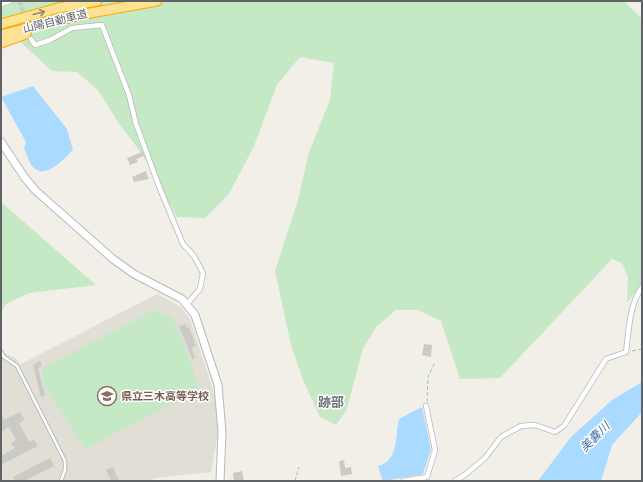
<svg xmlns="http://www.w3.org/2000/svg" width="643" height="482" font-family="Arial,'Noto Sans JP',sans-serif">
  <rect width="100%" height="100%" fill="#f1efe8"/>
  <path fill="#e1ded6" d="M157,294L181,307L190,319L212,387L216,404L218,433L211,472L155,478L146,481H1V346L5,353L17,359L19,365Z"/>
  <path fill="#c5e8c5" d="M1,1H624L642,19V283L627,303L628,277L622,263L612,259L500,378L460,379L441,321L418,310H396L377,326L363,348L347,409L336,425L320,417L303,380L291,345L275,271L298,200L309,152L330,100L334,63L300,57L277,85L254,146L229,194L205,218L177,217L142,154L120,125L98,90L77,72L52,71L1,24Z
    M1,202L96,285L29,293L6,304L1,312Z
    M154,310L172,316L187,352L199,390L85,449L45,387L41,369Z"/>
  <path fill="#aadaff" d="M33,86L67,129L73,150C64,159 46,180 33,167C29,163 27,154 24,149L26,142L1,97Z
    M642,382V412L612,445L601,481H538L571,437L612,400Z
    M422,407L431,449L423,474L383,481L378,466C399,461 395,436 399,419Z"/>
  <path fill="#cccac5" d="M142,152L144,156L136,159L138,162L130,165L127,158Z
    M146,171L149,179L134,182L132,177Z
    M186,324L187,328L189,327L196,346L192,348L195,358L192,359L179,326Z
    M424,344L432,345L431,357L422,355Z
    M40,361L42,366L38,368L45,396L41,397L33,365Z
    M20,412L25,420L19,423L29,442L34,439L38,446L1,465V456L15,448L11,443L16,440L9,427L1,432V414L4,420Z
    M50,458L54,466L24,481H15L13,477Z
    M344,460L345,468L351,467L352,474L341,476L339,461Z
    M113,467L119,481H111L106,470Z
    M242,471L244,481H234L233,473Z"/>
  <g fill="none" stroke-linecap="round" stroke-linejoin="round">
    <path stroke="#ccccc8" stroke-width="4.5" stroke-dasharray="4.5 2" stroke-linecap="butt" d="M20,1L31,39"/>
    <defs>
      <path id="lane" d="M1,352L4,357L17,366L57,445L65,461V470L61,481"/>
      <path id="street" d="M1,4L10,1
        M31,39L35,45L50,40L72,28L102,25L129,95L136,124L160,189L183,244L194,256L203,273L200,289L187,304
        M403,481L427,477L435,450L426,406
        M455,481L466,474L485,458L501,437L521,426L535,425L555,432L564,426L606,359L626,352C629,330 629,305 642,287"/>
      <path id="secondary" d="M1,142L25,178L36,191L113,259L134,274L182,299L195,315L218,385L222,432L220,481"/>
      <path id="highway" d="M1,24L58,8L97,1
        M1,35L85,14L157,1
        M1,43L26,34"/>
    </defs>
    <use href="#lane" stroke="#b5b8bc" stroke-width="4.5"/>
    <use href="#street" stroke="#b5b8bc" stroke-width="6"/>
    <use href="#secondary" stroke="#b6babf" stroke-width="9"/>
    <use href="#highway" stroke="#f9ab00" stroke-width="11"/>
    <path stroke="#9cc7a9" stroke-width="1" stroke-dasharray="4 2" stroke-linecap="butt" d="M632,351L642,349
      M427,402L428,377L435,362
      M295,481L299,467"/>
    <use href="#lane" stroke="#fff" stroke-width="2.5"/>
    <use href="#street" stroke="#fff" stroke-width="4.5"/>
    <use href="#secondary" stroke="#fff" stroke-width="7"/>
    <use href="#highway" stroke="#fde293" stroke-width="9"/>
  </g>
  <defs><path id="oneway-shaft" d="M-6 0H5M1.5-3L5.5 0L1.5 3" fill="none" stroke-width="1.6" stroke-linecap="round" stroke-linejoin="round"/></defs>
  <use stroke="#8e8975" href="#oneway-shaft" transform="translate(39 13) rotate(-14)"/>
  <defs>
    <symbol id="school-ring" viewBox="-11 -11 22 22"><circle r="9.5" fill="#fff" stroke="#8d6e63" stroke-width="1.5"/><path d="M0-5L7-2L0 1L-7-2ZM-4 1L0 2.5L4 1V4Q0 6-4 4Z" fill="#8d6e63"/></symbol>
  </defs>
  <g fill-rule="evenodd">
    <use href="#school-ring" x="96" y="385" width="22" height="22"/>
  </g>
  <g text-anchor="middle" stroke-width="3" stroke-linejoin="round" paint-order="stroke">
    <g font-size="11" fill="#5f6368" stroke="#fff">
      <text transform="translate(55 21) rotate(-14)" y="4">山陽自動車道</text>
    </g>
    <g font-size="11" font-weight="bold" fill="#785e54" stroke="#fff" text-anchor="start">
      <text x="121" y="400">県立三木高等学校</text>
    </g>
    <g font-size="12" font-style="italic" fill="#4174aa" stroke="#fff">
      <text transform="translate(595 437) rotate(-45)" y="4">美嚢川</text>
    </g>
    <g font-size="13" font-weight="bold" fill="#70757a" stroke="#fff">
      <text x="331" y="407">跡部</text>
    </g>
  </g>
  <rect width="643" height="482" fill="none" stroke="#5f6368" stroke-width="4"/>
</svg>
